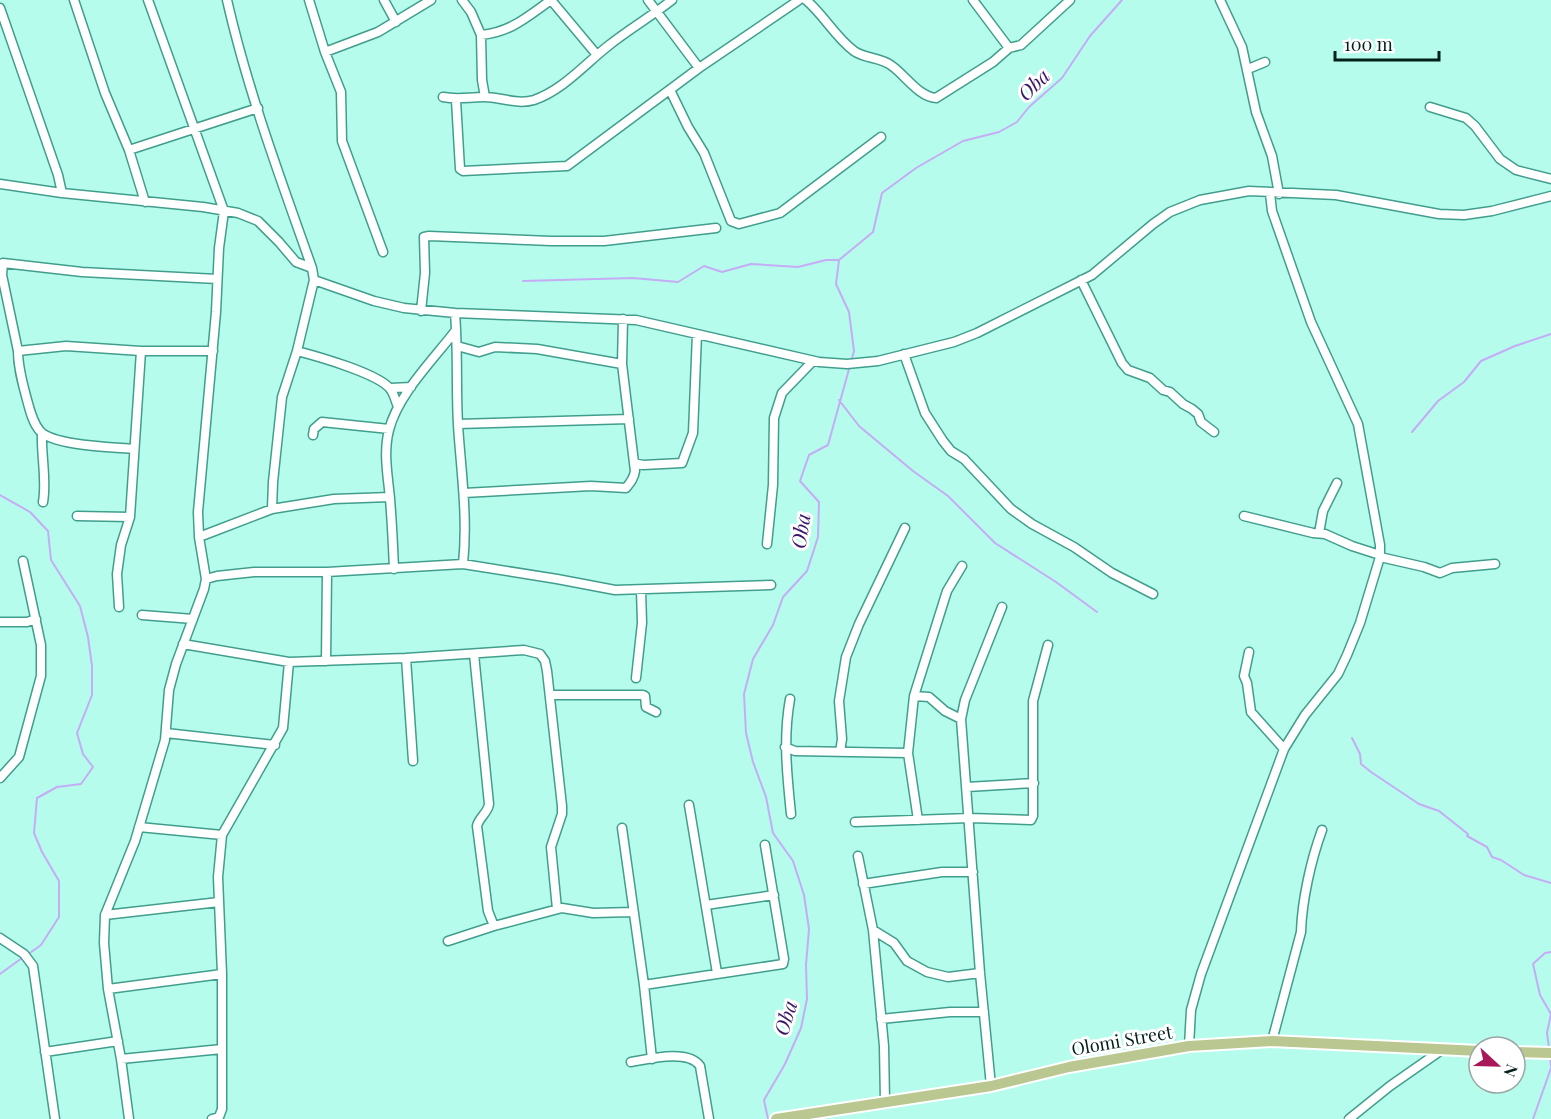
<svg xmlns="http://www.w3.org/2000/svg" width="1551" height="1119" font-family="'Playfair Display',serif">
  <rect width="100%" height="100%" fill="#b5fcec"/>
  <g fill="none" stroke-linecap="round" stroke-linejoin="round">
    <path stroke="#c5acf5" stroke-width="2" d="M523,281L633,278L678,282L704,266L722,272L751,264L798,267L826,260H839
      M839,400L859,426L913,471L948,496L995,543L1056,582L1097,612
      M1412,432L1438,401L1464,382L1481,361L1515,346L1551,334
      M0,495L30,512L48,531L51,560L80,606L88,637L92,666V695L77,733L83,754L93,767L81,784L57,787L37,798L34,833L42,852L59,881V917L41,945L27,955
      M1352,738L1360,754L1361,764L1371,772L1419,804L1439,811L1468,834L1467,836L1487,847L1492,857L1501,860L1524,875L1551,883
      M0,974L22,958
      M1549,1048L1547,1033L1551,1014L1540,995L1533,964L1545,953L1551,952
      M1550,1057L1551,1066
      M768,1119L764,1100L785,1064L801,1028L807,999L806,965L809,929L804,895L793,861L773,833L766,797L753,762L746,733L744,694L753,659L773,625L783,597L807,571L818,537L819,502L800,481L809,455L828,445L854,351L849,312L836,284L839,260L873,232L882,193L916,168L963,141L999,132L1017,122L1029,107L1062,78L1090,36L1122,0
      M1533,1119L1551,1068"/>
    <defs>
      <path id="minor" d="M74,0L105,93L129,150L145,202
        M227,0C248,92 281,180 312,268
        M309,0L325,52L341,92L342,141L383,252
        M384,0L396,22
        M462,0L471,12L481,35L482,80L485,97
        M551,0L597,55
        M648,0L699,68
        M806,0C824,15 835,37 854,51C865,59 881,57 892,66C905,75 919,97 936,98L993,62L1009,48L1021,45L1070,0
        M973,0L1009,48
        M1220,0L1242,47L1256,112L1272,156L1279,194
        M0,8L58,175L62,193
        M481,35C511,32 527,17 551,0
        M325,52L378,32L431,0
        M1248,69L1265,62
        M670,90L688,127L704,153L731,221L739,224L780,213L881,137
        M443,97C459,100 468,97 484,97C500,97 518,105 534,100C563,90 585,64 608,46C629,29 652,16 672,0
        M456,100L460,169L463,171L567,166L699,68L799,0
        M1430,107L1466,118L1475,126L1500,159L1516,170L1551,179
        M129,150L258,108
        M0,184L62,193L203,207L238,213L258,221L279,242L296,262L312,268L314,280L374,301L404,308L455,313L636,320L819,362L847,364L878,361L954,342L977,333L1092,275L1153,224L1170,212L1200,200L1249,191L1336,195L1439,214L1464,215L1492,211L1551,196
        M1081,280L1122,363L1128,370L1150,378L1163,390L1170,392L1183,404L1192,409L1198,414L1201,422L1214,432
        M421,311L425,273L424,237L429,236L551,241H604L716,228
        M455,313C458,350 456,388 458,425C461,471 468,517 463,564
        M457,346L479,352L495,347L537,349L622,364
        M18,351L2,275L3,263L82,272L217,279
        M297,351C316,356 381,374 391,390C394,394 396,402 398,407
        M904,354L925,413L943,441L951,451L964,459L1011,509L1032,524L1074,547L1112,573L1153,594
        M391,388L411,387
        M458,424L629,419
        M42,433C41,457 47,479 43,502
        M313,435L314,429L322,422L389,429
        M134,449C113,447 54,446 40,431C32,422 29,407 26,396C22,381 18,367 18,351L66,346L141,351H213
        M634,463L643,465L682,463L693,433L697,334
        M464,493L591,486L626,488C631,482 634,478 635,471L622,364L623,319
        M272,509L273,482L282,397L297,351L314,280
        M77,516L130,517
        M1244,516L1313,533L1325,534L1352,546L1380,555
        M1319,533L1323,511L1337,483
        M199,537L272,509L334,499L390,497
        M767,544L773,485L774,418L782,393L813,361
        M1380,557L1424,567L1440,573L1452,568L1495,564
        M394,569C393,545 392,522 390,499C388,476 383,453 389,430C398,394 434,359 456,330
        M206,579L217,576L254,572H327L463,564L557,579L615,590L771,585
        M119,607L117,574L121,545L130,517L141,351
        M142,615L193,619
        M0,622H27L36,619
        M183,644L289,662L406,658L524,650L540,654L545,661L547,671L562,806V814L551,847L557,909
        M1249,652L1244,676L1247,683L1251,712L1284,749
        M474,654L489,804C488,813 479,817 477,826L488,911L494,926
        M406,658L413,761
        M326,661L327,572
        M636,678L642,623L641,590
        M550,695H643L645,696L646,707L656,712
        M914,696L929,697L945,711L961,719
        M790,699C783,738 787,775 791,814
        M166,733L275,745
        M785,747L795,751L908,753
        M840,752L842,739L839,701L846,657L859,624L905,528
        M0,778L19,757L41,676V645L23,561
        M967,787L1034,783
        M689,805L717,973
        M918,820L908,753L914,696L947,591L962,566
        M855,822L970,818L1031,820L1033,816V701L1048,645
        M139,827L222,835
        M622,828L644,985L652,1059
        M858,856L873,930L884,1046L885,1102
        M863,884L942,872H973
        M706,905L774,895
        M105,915L219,902
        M873,930L894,943L907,961L927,972L948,977L980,973
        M0,938L24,954L33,966L55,1119
        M448,941L494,926L562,908L593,913L633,912
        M644,985L783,964L784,959L765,845
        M108,989L222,974
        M881,1019L950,1012H984
        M1272,1041L1301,932C1302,900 1311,860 1322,830
        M1189,1046L1191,1010L1201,974L1284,749L1305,715L1338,674L1347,655L1360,623L1380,557V545L1358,424L1311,322L1272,211L1270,193
        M45,1052L118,1041
        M121,1059L222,1049
        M631,1062C649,1059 688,1049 700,1066L709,1119
        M991,1086L980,973L961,719L965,700L1002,607
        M129,1119L121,1059L108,989L104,943L105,915L135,841L165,740L169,690L176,664L204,589L206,579L199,537L198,512L216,312L219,248L224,211L148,0
        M212,1119L219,1117L222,1109V974L218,877L222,835L283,728L289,662
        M1349,1119L1390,1086L1443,1049"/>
      <path id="major" d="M1515,1052L1551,1053
        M776,1119L991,1086L1069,1067L1189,1046L1272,1041L1479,1051"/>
    </defs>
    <use href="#minor" stroke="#419e8d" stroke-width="11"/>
    <use href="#major" stroke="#fff" stroke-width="14"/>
    <use href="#minor" stroke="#fff" stroke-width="8"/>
    <use href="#major" stroke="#bbc790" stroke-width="10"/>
  </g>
  <g text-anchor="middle" stroke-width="6" stroke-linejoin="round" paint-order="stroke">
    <g font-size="18" fill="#03201b" stroke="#fff">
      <text transform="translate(1122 1041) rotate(-10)" y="6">Olomi Street</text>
    </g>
    <g font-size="20" font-style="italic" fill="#3d176a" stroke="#fff">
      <text transform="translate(1034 85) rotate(-45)" y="7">Oba</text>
      <text transform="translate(801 531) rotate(-81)" y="7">Oba</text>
      <text transform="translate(786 1018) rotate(-73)" y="7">Oba</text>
    </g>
  </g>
  <g transform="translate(1497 1065) rotate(112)"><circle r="28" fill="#ffffff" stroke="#9aa6a4" stroke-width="1.5"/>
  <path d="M0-4.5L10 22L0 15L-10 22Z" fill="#a7195b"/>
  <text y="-9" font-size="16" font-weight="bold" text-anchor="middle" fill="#03201b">N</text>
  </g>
  <path d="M1335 51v9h104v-9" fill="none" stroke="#03201b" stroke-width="3"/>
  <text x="1344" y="51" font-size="18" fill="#03201b" stroke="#ffffff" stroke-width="4.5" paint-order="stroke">100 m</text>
</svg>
